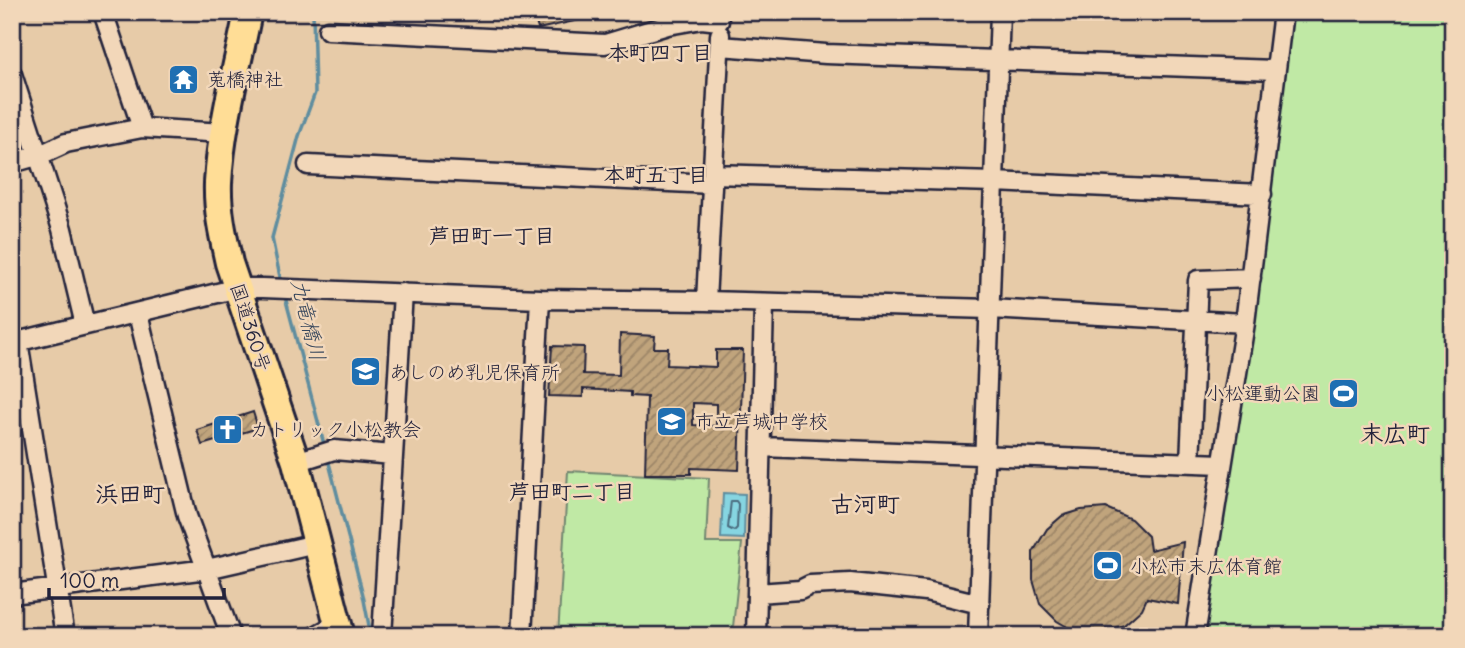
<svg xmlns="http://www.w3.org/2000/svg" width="1465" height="648" font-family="Delius,'Klee One',sans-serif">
  <defs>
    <pattern id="building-hatch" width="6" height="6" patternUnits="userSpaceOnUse" patternTransform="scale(1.75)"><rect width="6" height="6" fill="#c0a47c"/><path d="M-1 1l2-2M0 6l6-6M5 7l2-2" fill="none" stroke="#9c8567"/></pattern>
  </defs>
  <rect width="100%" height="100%" fill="#e7cba8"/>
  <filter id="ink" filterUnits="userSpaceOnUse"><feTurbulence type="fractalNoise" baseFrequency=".0143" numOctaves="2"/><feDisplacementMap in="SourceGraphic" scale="14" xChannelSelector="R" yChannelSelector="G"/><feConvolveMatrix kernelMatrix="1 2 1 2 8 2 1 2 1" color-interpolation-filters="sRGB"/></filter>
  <g filter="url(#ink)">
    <path fill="#c0e9a5" stroke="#718670" stroke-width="2" d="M1283,12H1453V636H1200Z
      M568,471L709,478L706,543H742L732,636H558Z"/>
    <path fill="#86d5e1" stroke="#5e8d9f" stroke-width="2" d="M723,493L745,494L744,539L721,538Z"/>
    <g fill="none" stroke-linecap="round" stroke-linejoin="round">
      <path stroke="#4a6a7d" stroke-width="2" d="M731,501H736L738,504L737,528L734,531L728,528Z"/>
      <path stroke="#5e8d9f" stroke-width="3.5" d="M281,282L272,238L299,136L315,93L313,12
        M284,293L325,448
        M328,459L363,595L371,636"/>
    </g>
    <path fill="url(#building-hatch)" stroke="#22223b" stroke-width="2" fill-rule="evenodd" d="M533,12H596L597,16L538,29Z
      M620,334L655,336L654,348H668L667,365L716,367V350H743L739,470L691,468V474H645L647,397L630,396V392L583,389V397L549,396L552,346L584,347L583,374L619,375ZM693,403L716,404V426L693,425Z
      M253,412L258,428L202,445L197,430Z
      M1106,508L1131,519L1148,536L1150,550L1183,542L1178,604L1147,598L1142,609L1124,625L1103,632L1078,633L1057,621L1040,604L1033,580V552L1047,529L1062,516L1081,510Z"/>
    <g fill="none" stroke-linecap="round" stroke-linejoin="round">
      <defs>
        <path id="minor" d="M103,12L142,128
          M328,30L605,44L668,25L702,19L719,21
          M720,46L826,54L1275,70
          M12,74L62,229L85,325
          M12,163L40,155L66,143L142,128L224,133
          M308,165L712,184
          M713,174L995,182L1262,194
          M706,301L720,35
          M138,314L187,516L231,636
          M18,341L65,636
          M12,343L238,288H263L540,299L706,301L990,309L1245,323
          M761,447L1222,464
          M296,462L334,450L393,455
          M1190,462L1198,280L1251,278
          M757,593L800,590L810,585L850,583L926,591L980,604
          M12,594L207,569L316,544
          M315,636L337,624
          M382,636L403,293
          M522,636L540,299
          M756,636L764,303
          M978,636L1000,12
          M1195,636L1245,323L1283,12"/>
        <path id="highway" d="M248,12C237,68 221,126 218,183C217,210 223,236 229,263L296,462L341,636"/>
      </defs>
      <use href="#minor" stroke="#22223b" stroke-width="23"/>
      <use href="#highway" stroke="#22223b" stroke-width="32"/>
      <use href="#minor" stroke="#f2d7b9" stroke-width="18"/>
      <use href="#highway" stroke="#ffdd96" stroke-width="26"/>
    </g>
  </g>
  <defs>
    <symbol id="temple-square" viewBox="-11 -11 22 22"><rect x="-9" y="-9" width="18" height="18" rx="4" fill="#1f6fb2" stroke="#f2d7b9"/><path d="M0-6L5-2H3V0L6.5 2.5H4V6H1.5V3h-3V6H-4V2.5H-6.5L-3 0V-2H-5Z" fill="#fff"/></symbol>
    <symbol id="school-square" viewBox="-11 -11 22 22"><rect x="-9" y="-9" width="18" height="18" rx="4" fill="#1f6fb2" stroke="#f2d7b9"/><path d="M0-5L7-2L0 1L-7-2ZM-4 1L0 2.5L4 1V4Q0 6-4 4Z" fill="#fff"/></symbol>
    <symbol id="stadium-square" viewBox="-11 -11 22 22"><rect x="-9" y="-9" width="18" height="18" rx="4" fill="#1f6fb2" stroke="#f2d7b9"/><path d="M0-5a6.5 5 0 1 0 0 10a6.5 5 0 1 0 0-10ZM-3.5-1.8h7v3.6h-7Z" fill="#fff"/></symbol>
    <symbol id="church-square" viewBox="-11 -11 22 22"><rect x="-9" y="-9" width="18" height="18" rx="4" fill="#1f6fb2" stroke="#f2d7b9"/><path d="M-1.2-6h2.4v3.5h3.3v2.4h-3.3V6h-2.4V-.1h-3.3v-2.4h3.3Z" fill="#fff"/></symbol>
  </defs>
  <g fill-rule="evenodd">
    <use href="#temple-square" x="166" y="62" width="35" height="35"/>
    <use href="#school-square" x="348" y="354" width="35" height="35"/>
    <use href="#stadium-square" x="1326" y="376" width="35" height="35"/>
    <use href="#school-square" x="654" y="404" width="35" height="35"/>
    <use href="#church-square" x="210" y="412" width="35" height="35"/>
    <use href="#stadium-square" x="1090" y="548" width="35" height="35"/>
  </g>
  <g text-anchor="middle" stroke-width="5" stroke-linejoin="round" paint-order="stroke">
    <g font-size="19" fill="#22223b" stroke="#f2d7b9" text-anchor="start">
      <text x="207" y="86">莵橋神社</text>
      <text x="389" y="379">あしのめ乳児保育所</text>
      <text x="1320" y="400" text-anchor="end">小松運動公園</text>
      <text x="695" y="428">市立芦城中学校</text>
      <text x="250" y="436">カトリック小松教会</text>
      <text x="1130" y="573">小松市末広体育館</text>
    </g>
    <g font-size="19" fill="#22223b" stroke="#f2d7b9">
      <text transform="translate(251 327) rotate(72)" y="7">国道360号</text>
    </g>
    <g font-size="21" font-weight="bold" fill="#22223b" stroke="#f2d7b9">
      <text x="660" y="60">本町四丁目</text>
      <text x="656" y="182">本町五丁目</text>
      <text x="492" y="243">芦田町一丁目</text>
      <text x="572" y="499">芦田町二丁目</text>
    </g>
    <g font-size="21" font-style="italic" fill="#36465c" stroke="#f2d7b9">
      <text transform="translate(308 320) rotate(76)" y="7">九竜橋川</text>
    </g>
    <g font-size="23" font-weight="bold" fill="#22223b" stroke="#f2d7b9">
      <text x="1395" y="442">末広町</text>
      <text x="130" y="502">浜田町</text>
      <text x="865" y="512">古河町</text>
    </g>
  </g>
  <rect width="1465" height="648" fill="none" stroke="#f2d7b9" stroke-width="42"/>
  <rect x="21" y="21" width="1423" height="606" fill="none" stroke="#22223b" stroke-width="2.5" filter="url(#ink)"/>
  <path d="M49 588v10h175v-10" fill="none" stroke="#22223b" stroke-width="3.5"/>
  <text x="60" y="588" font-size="21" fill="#22223b" stroke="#f2d7b9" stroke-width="5" paint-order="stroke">100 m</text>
</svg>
